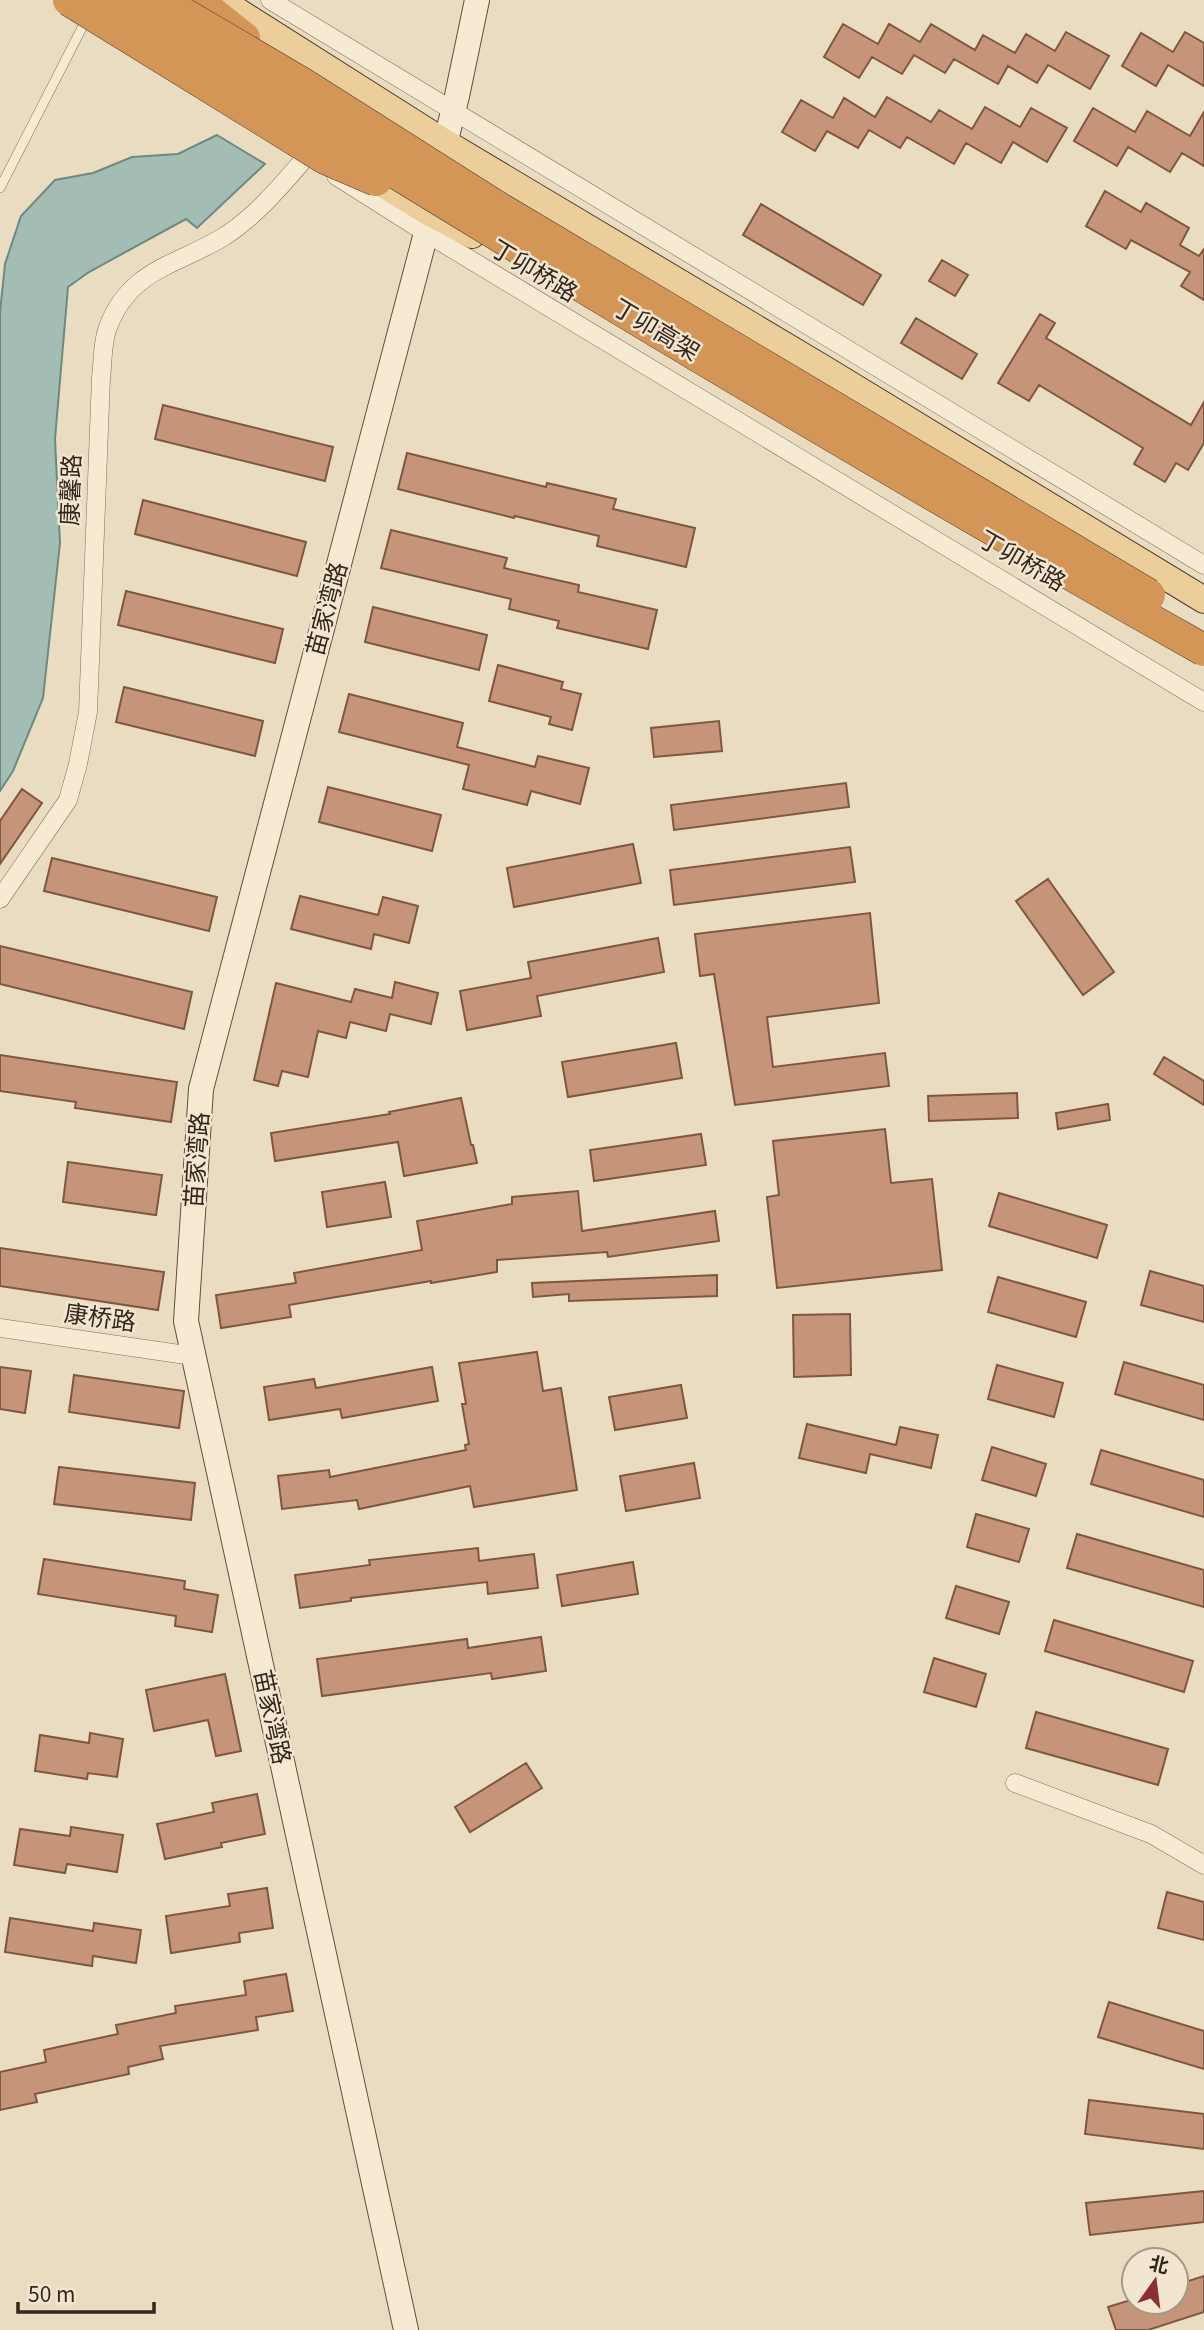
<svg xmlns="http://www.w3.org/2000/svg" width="1204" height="2330" font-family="Georgia,'Noto Sans SC',serif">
  <rect width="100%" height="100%" fill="#eadcc1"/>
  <path fill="#a3bdb4" stroke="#6b8a80" stroke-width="2" d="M217,135L265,164L197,228L186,219L89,272L68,287L55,439L60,543L43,698L13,771L0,791V312L5,264L21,216L55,180L93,173L132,157L178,154Z"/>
  <path fill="#c69579" stroke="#7f5741" stroke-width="2" d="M843,24L878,44L889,24L920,42L931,24L975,50L983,35L1015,53L1026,34L1055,51L1066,32L1109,56L1090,89L1048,65L1037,83L1008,66L998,84L954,59L945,73L914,55L902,74L872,57L859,78L824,57Z
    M1185,32L1204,43V86L1168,65L1156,86L1122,66L1141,33L1173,52Z
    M887,97L931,122L939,110L972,129L985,107L1020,127L1031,108L1067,128L1047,162L1013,142L1001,163L966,143L954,164L907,137L900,148L869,130L858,148L827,131L815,151L782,132L801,100L833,118L844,98L875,117Z
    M1093,108L1135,132L1147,111L1190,136L1204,112V166L1182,153L1170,172L1128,147L1117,166L1074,141Z
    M1105,191L1141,212L1146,203L1189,228L1180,245L1199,256L1204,249V300L1181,286L1190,272L1131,240L1126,249L1086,226Z
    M761,204L881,275L863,305L743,235Z
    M942,260L968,275L955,296L929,281Z
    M1040,314L1055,323L1046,338L1191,425L1204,402V443L1188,470L1176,463L1165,482L1134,464L1143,448L1039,385L1029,401L998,383Z
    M916,318L977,354L962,379L901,343Z
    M163,405L333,447L325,481L155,439Z
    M407,453L546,487L547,483L616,499L613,509L695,528L686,567L597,546L599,536L515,516L514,518L398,489Z
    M143,500L306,542L297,576L135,534Z
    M391,530L507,558L504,568L579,585L578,592L657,610L648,649L557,628L559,621L509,609L511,599L381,568Z
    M126,591L283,629L275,663L118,625Z
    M373,607L487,635L479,670L365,642Z
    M498,665L563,682L561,689L581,694L572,730L549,724L551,717L489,701Z
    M124,687L263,721L255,756L116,722Z
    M349,694L463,723L457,747L535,767L538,756L589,768L580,804L531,791L527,805L463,789L469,765L339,732Z
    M719,721L722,751L654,757L651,728Z
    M846,783L849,807L674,830L671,805Z
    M328,787L441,815L432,851L319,822Z
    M22,789L42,803L0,864V821Z
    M633,844L641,883L514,907L507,868Z
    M850,847L855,882L674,905L670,870Z
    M52,858L217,897L209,931L44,891Z
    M1048,879L1114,972L1083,995L1016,901Z
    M300,896L378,915L383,897L418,906L409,943L374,934L371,949L291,929Z
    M870,913L879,1003L767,1017L773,1067L885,1053L889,1086L735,1105L714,974L700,976L695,934Z
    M658,938L664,972L537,996L541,1016L467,1030L460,991L531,978L528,962Z
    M0,946L192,992L184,1029L0,984Z
    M395,982L438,993L431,1024L390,1014L386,1031L350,1022L346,1038L318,1031L308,1077L282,1071L278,1086L254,1080L276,983L351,1002L355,989L392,998Z
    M676,1043L682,1078L568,1097L562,1062Z
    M0,1055L177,1082L171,1122L75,1108L76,1102L0,1091Z
    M1164,1057L1204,1081V1105L1154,1074Z
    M1017,1093L1018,1118L929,1121L928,1096Z
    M461,1098L471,1145H473L477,1163L404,1176L398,1142L275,1161L271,1133L390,1114L389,1112Z
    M1108,1104L1110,1120L1058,1129L1056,1113Z
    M885,1129L891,1183L932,1179L942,1270L777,1288L767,1197L779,1195L773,1141Z
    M701,1134L706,1165L594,1181L590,1150Z
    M68,1162L162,1175L156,1215L63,1202Z
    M385,1182L391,1217L327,1227L322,1192Z
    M578,1191L582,1231L715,1211L719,1241L608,1257L607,1252L497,1260V1272L431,1283V1281L289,1305L291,1317L221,1328L216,1295L296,1283L294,1273L422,1250L417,1221L512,1204V1197Z
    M999,1193L1107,1225L1097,1258L989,1226Z
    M0,1248L164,1272L158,1310L0,1286Z
    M1150,1271L1204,1286V1322L1141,1305Z
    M717,1275V1296L569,1301V1294L533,1297L532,1283Z
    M998,1277L1086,1302L1076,1337L988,1312Z
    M850,1314L851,1375L794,1377L793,1315Z
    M537,1352L543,1391L561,1388L577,1490L474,1507L470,1486L359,1509L357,1500L282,1509L278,1476L329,1470L330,1477L466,1450L465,1445L469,1444L462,1404H466L459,1363Z
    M1124,1362L1204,1385V1420L1115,1394Z
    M997,1365L1063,1383L1054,1417L988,1399Z
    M0,1367L31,1371L25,1413L0,1409Z
    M432,1367L438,1401L342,1418L340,1409L269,1420L264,1387L314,1379L316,1388Z
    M74,1375L184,1391L179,1428L69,1412Z
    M681,1385L687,1418L615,1430L609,1397Z
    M807,1424L896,1445L900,1427L938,1435L931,1468L870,1454L866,1473L799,1458Z
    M992,1447L1046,1464L1036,1496L982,1480Z
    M1101,1450L1204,1480V1517L1091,1484Z
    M694,1463L700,1498L626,1511L620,1476Z
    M59,1467L195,1483L191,1520L54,1504Z
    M976,1514L1029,1529L1019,1562L967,1547Z
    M1077,1534L1204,1570V1607L1067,1568Z
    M478,1548L479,1561L534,1554L538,1588L488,1594L487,1582L351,1598V1601L300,1608L295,1575L370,1565L369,1560Z
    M44,1559L185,1581L184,1589L218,1595L212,1632L175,1626L176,1616L38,1594Z
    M633,1562L638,1594L562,1606L557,1575Z
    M956,1586L1009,1602L999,1634L946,1618Z
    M1054,1620L1193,1661L1184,1692L1045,1651Z
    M541,1637L546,1671L492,1679L491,1673L322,1696L317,1659L467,1639L468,1648Z
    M934,1658L986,1674L976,1707L924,1692Z
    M225,1674L241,1751L216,1756L208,1720L154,1731L146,1690Z
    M1036,1712L1168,1749L1158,1785L1026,1748Z
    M90,1733L123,1739L117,1777L88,1773L87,1779L35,1771L40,1735L89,1743Z
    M526,1763L542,1788L470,1832L455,1807Z
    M257,1794L265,1834L221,1843L222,1847L165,1859L157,1824L214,1812L212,1803Z
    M71,1827L123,1835L117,1872L67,1864L65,1873L14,1865L20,1829L70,1836Z
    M267,1888L273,1928L239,1933L240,1942L171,1953L166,1916L230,1906L228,1894Z
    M1167,1892L1204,1902V1940L1158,1928Z
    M10,1918L93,1931L94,1923L141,1930L136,1963L93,1956L92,1966L5,1952Z
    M286,1974L293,2011L256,2017L258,2030L160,2046L163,2059L128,2067L129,2074L35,2094L37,2102L0,2110V2072L46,2062L44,2050L118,2034L116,2025L176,2013L175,2006L246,1995L244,1981Z
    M1109,2002L1204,2031V2069L1098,2037Z
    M1089,2100L1204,2114V2149L1085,2134Z
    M1204,2191V2222L1090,2235L1086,2203Z
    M1204,2276V2312L1148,2330H1116L1108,2307L1134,2299V2302H1176V2285Z"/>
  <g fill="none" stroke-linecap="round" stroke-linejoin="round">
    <defs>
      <path id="lane" d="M0,188L87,18"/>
      <path id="street" d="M270,0L1204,565
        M336,176L426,233L1204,702
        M0,899L68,800L78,764L88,712L101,378C103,363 102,345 107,330C128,269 178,265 225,236C257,215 281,186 306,157
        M0,1328L193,1356
        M1015,1783L1151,1834L1204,1865"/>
      <path id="secondary" d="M406,2330L186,1321L201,1089L426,233L428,212L457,96L477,0"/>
      <path id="primary" d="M220,0L444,142L821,367L1204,600
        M360,170L428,212L472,235"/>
      <path id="highway" d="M196,0L244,38"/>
    </defs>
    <use href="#lane" stroke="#826d5a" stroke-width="10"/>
    <use href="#street" stroke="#826d5a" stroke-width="19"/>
    <use href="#secondary" stroke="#644e3d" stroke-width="26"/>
    <use href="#primary" stroke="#503c2e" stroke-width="28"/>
    <use href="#highway" stroke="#503c2e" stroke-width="33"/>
    <use href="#lane" stroke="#f6ead3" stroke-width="9"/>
    <use href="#street" stroke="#f6ead3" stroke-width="18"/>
    <use href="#secondary" stroke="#f6ead3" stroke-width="24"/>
    <use href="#primary" stroke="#ebce9a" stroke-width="26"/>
    <use href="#highway" stroke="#d49656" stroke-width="32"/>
    <defs>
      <path id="highway-bridge" d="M69,0L325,158L376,180
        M114,0L165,30C507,243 852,452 1204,650
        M160,0L303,84L497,207L1149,595"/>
    </defs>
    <use href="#highway-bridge" stroke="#503c2e" stroke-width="33" stroke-linecap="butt"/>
    <use href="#highway-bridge" stroke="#d49656" stroke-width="32"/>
  </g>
  <g text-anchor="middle" stroke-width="5" stroke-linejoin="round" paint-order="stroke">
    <g font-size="24" fill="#33261d" stroke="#f2e6d0">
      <text transform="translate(534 271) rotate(31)" y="8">丁卯桥路</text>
      <text transform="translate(656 330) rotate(31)" y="8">丁卯高架</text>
      <text transform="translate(71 490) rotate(-88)" y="8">康馨路</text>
      <text transform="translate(1022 561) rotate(30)" y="8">丁卯桥路</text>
      <text transform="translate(327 609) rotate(-75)" y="8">苗家湾路</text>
      <text transform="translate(197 1160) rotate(-86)" y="8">苗家湾路</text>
      <text transform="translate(100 1318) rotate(8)" y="8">康桥路</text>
      <text transform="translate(272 1717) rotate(78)" y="8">苗家湾路</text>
    </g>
  </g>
  <g transform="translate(1155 2281) rotate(14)"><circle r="33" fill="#f2e6d0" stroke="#a69988" stroke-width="2"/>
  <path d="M0-5L12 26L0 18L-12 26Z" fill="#8c2e34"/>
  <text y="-10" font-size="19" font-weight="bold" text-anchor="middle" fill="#33261d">北</text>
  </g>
  <path d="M18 2302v10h136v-10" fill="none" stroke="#33261d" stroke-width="3.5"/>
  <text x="28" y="2302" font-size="21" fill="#33261d" stroke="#f2e6d0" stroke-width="5" paint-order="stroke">50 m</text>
</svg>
